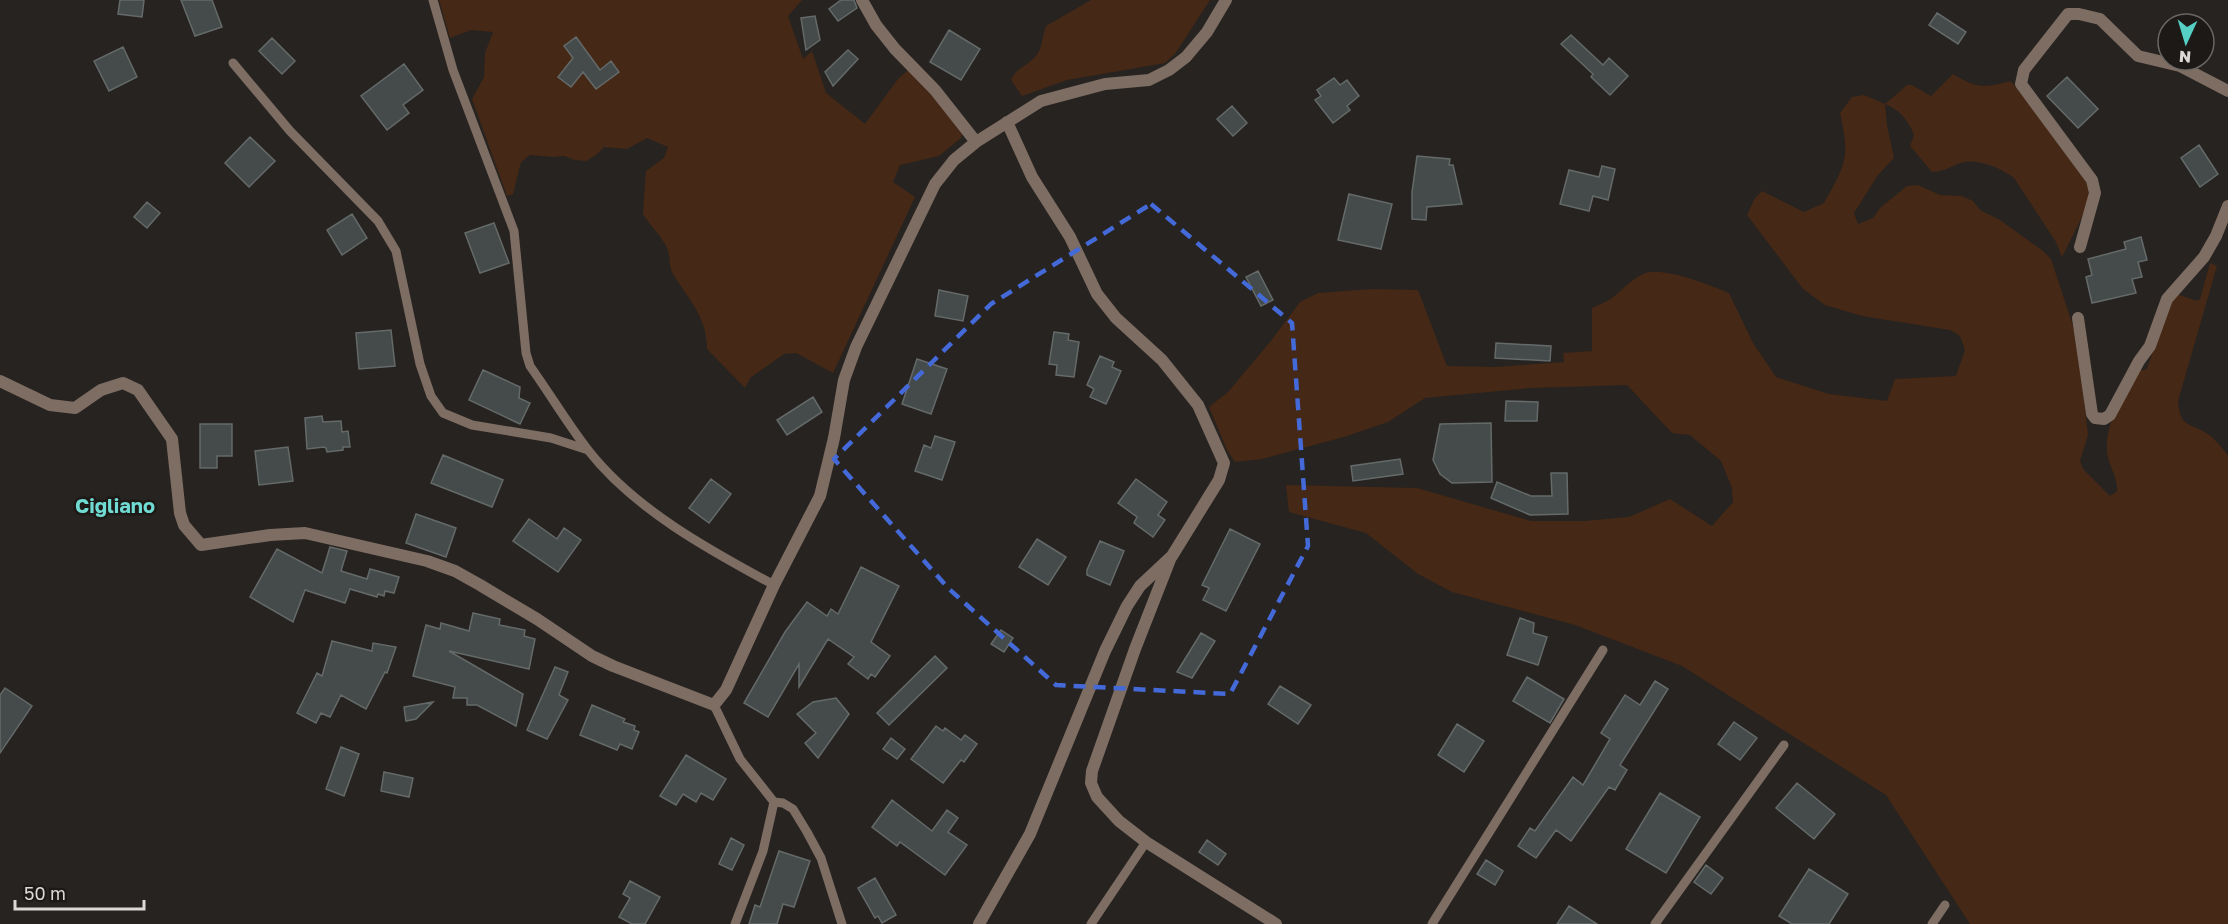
<svg xmlns="http://www.w3.org/2000/svg" width="2228" height="924" font-family="'Golos Text',sans-serif">
  <rect width="100%" height="100%" fill="#272320"/>
  <path fill="#452815" d="M439,0H802L788,16L803,59L812,51L826,93L865,124L898,79L909,69L920,80L962,134L961,138L939,156L900,165L893,182L915,197L833,373L796,353L784,354L750,378L745,388L707,349C707,317 689,300 673,274C668,265 671,256 667,248C661,235 650,226 643,214L646,171L664,158L668,147L647,138L627,149L604,147L596,155L586,161L575,160L564,156L553,157L530,155L521,162L513,194L507,196L472,99L484,77L485,53L493,32L471,30L450,38Z
    M1091,0H1210L1175,54L1165,63L1067,80L1022,96L1011,80C1016,68 1027,66 1035,57C1043,49 1042,36 1046,26Z
    M1953,74C1978,89 1984,88 2011,81L2083,174L2089,189L2087,207L2062,257L2056,242L2014,178C2003,169 1980,159 1964,162C1952,165 1945,172 1932,172L1910,146L1914,135C1908,120 1900,110 1885,104L1887,125L1894,158L1878,175L1854,213L1858,224L1873,218L1880,208L1907,186L1918,185L1940,195L1962,196L1973,201L1980,210L2000,220L2043,251L2051,259L2073,326L2079,354L2088,435L2080,461L2083,469L2110,496L2117,491C2118,476 2107,464 2107,450C2105,420 2125,395 2139,371L2147,369L2168,306L2177,294L2197,301L2200,299L2210,263L2217,266L2178,401C2180,428 2189,422 2208,434C2215,439 2222,448 2228,455V924H1970L1886,795L1682,666L1575,625L1452,592L1418,574L1366,533L1289,512L1286,485L1417,488L1531,521H1584L1629,517L1670,499L1712,526L1733,502L1732,488L1721,461L1690,435L1672,433L1627,385L1530,388L1425,398L1388,422L1344,437L1262,459L1235,462L1227,450L1209,407L1228,392L1270,342L1300,302L1318,293L1372,289L1418,290L1447,366L1496,367L1564,362L1563,353L1592,351V308C1598,305 1604,303 1609,300C1621,292 1630,280 1643,274C1661,265 1710,285 1729,293L1753,343L1776,377L1829,394L1887,401L1895,379L1956,376L1965,350L1960,336L1950,330L1862,316L1825,305L1803,289L1747,215L1755,198L1762,191L1804,212L1824,203C1846,164 1850,158 1840,113L1852,97L1864,95L1885,104L1907,85H1912L1931,96Z"/>
  <path fill="#454b4a" stroke="#646a69" stroke-width="1.5" d="M120,0H144L142,17L118,14Z
    M181,0H212L222,27L195,36Z
    M841,0H854L857,8L838,21L829,9Z
    M1937,13L1966,32L1958,44L1929,25Z
    M815,16L820,40L806,50L801,18Z
    M949,30L980,49L961,80L930,62Z
    M1571,35L1603,65L1609,58L1628,76L1610,95L1591,77L1593,74L1561,44Z
    M576,37L600,70L611,61L619,72L596,89L583,72L571,87L558,77L573,58L564,46Z
    M272,38L295,61L282,74L259,51Z
    M123,47L137,77L109,91L94,61Z
    M848,50L858,59L833,86L825,72Z
    M404,64L423,90L403,105L409,113L387,130L361,96Z
    M2067,77L2098,109L2078,128L2047,96Z
    M1334,78L1340,85L1347,80L1359,96L1347,106L1350,110L1333,123L1315,100L1321,96L1317,90Z
    M1232,106L1247,123L1233,136L1217,119Z
    M250,137L275,161L249,187L225,163Z
    M2199,145L2218,174L2200,187L2181,158Z
    M1417,156L1450,159L1449,165H1453L1462,204L1427,207L1426,220L1412,219V192Z
    M1602,166L1615,169L1608,200L1593,196L1589,211L1560,204L1569,170L1599,177Z
    M1349,194L1392,204L1381,249L1338,240Z
    M147,202L160,213L147,228L134,217Z
    M352,214L367,238L342,255L327,230Z
    M494,223L509,263L480,273L465,233Z
    M2141,237L2147,260L2138,262L2142,277L2132,279L2136,293L2092,303L2086,277L2092,275L2088,259L2126,249L2124,242Z
    M1258,271L1273,300L1261,306L1246,277Z
    M939,290L968,296L963,321L935,316Z
    M391,330L395,366L359,369L356,333Z
    M1054,332L1069,334L1068,340L1079,342L1074,377L1056,375L1057,365L1049,364Z
    M1496,343L1551,346L1550,361L1495,358Z
    M1100,356L1114,362L1112,367L1121,371L1106,404L1090,397L1094,389L1087,385Z
    M917,359L947,369L931,414L902,404Z
    M483,370L520,387L519,398L530,403L520,424L469,400Z
    M813,397L822,412L787,435L777,420Z
    M1506,401L1538,402L1537,421H1505Z
    M322,416L323,422L341,421L342,432L348,431L350,447H343V450L327,452L326,448L324,447L307,449L305,418Z
    M1491,423L1492,482L1452,483L1440,474L1433,460L1440,424Z
    M200,424H232V456H217V468H200Z
    M935,436L955,442L942,480L915,471L924,445L931,448Z
    M288,447L293,481L259,485L255,451Z
    M443,455L503,480L492,507L431,483Z
    M1400,459L1403,474L1353,481L1351,466Z
    M1551,473H1567L1568,514L1530,515L1491,498L1497,482L1531,496H1552Z
    M711,479L731,494L709,523L689,508Z
    M1136,479L1167,502L1158,515L1165,520L1153,537L1134,523L1137,517L1118,503Z
    M416,514L456,528L446,557L406,543Z
    M529,519L557,539L564,528L581,540L558,572L513,541Z
    M1230,529L1260,544L1226,611L1203,600L1209,588L1202,585Z
    M1037,539L1066,557L1048,585L1019,567Z
    M1100,541L1124,551L1110,585L1087,575V570Z
    M330,547L347,551L341,571L367,579L370,569L399,577L394,593L385,591L384,596L378,594L377,597L350,589L345,603L305,590L293,622L250,597L277,549L322,573Z
    M861,567L899,586L871,642L890,656L875,677L871,674L868,679L848,664L854,657L828,639L799,687V664L768,717L744,703L785,632L807,602L827,616L831,609L838,614Z
    M473,613L500,619L499,625L525,630L524,636L535,639L529,669L449,651L523,694L516,726L477,705H467V698H453L455,687L413,676L426,625L440,629L441,623L469,631Z
    M1520,618L1534,623L1533,633L1547,637L1538,665L1507,655Z
    M1001,630L1013,638L1004,652L991,644Z
    M1201,633L1215,641L1192,678L1177,672Z
    M332,641L372,651L373,643L396,647L387,673L385,672L366,709L341,695L330,717L321,713L316,723L297,713L317,673L322,676Z
    M935,656L947,668L889,725L877,713Z
    M555,667L568,672L559,695L568,700L547,739L527,730Z
    M1527,677L1564,699L1550,723L1513,701Z
    M1655,681L1668,689L1620,765L1627,770L1615,790L1609,787L1571,841L1556,830L1536,858L1518,846L1530,828L1535,831L1573,777L1583,785L1610,739L1601,733L1625,695L1640,705Z
    M1280,686L1311,705L1298,724L1268,704Z
    M5,688L32,706L0,753V695Z
    M836,698L849,714L818,758L805,743L816,733L797,714L813,702Z
    M433,702L416,719L406,721L404,707Z
    M592,705L625,719L623,722L635,726L634,730L639,732L632,749L620,744L617,750L580,735Z
    M1734,722L1757,738L1740,760L1718,744Z
    M1457,724L1484,741L1464,772L1438,755Z
    M936,726L943,731L945,728L961,740L965,735L977,744L964,762L961,760L943,783L911,759Z
    M891,738L905,749L897,759L883,749Z
    M341,747L359,754L344,796L326,789Z
    M686,755L726,779L713,800L701,793L696,802L683,794L676,805L660,796Z
    M384,772L413,778L409,797L381,791Z
    M1797,783L1835,814L1814,839L1776,808Z
    M1660,793L1700,817L1666,873L1626,849Z
    M892,800L932,831L947,810L958,818L948,832L967,845L945,875L900,842L897,846L872,827Z
    M731,838L744,845L732,870L719,864Z
    M1207,840L1226,854L1218,865L1199,852Z
    M779,851L810,861L794,907L783,904L777,924H749L755,905L760,907Z
    M1486,860L1503,871L1495,885L1477,874Z
    M1706,865L1723,878L1711,894L1694,882Z
    M1809,869L1848,894L1829,924H1792L1779,916Z
    M875,878L896,915L882,923L878,916L875,918L858,888Z
    M630,881L660,897L645,924H632L619,917L630,898L623,894Z
    M1569,906L1597,924H1557Z"/>
  <g fill="none" stroke-linecap="round" stroke-linejoin="round">
    <path stroke="#7d6d63" stroke-width="9" d="M433,0L453,70L514,231L526,353L530,366C550,394 567,423 588,450C634,509 709,550 774,585
      M233,63L290,131L378,221L396,251L420,364L431,396L443,413L472,425L551,438L588,450
      M714,705L740,759L774,802L763,851L735,924
      M774,802L783,803L793,809L807,832L821,858L842,924
      M1091,924L1146,842
      M1432,924L1603,650
      M1655,924L1784,745
      M1932,924L1945,905"/>
    <path stroke="#7d6d63" stroke-width="12" d="M862,0L876,25L895,49L935,90L976,142
      M2080,247L2095,193L2092,180L2021,84L2024,70L2068,14H2079L2100,19L2138,56L2180,66L2228,91
      M2078,318L2092,414L2095,418L2104,419L2110,415L2139,361L2150,346L2167,299L2204,257L2216,236L2228,206
      M0,381L50,405L75,408L101,390L123,383L138,390L172,439L180,513L184,525L201,545L270,535L305,533L427,561L455,571L480,585L537,619L592,656L613,666L714,705L726,690L774,585L820,496L834,438L844,380L856,347L935,184L954,160L976,142L1041,101L1105,84L1149,80L1169,70L1186,57L1207,32L1226,0
      M1171,557L1135,649L1092,771L1091,783L1097,797L1119,821L1146,842L1276,924
      M979,924L1030,834L1105,651L1127,606L1140,586L1172,556L1219,480L1224,463L1198,405L1162,360L1116,318L1097,294L1070,237L1032,177L1007,122"/>
  </g>
  <path fill="none" stroke="#436ad8" stroke-width="4.5" stroke-dasharray="12 8" stroke-linejoin="round" d="M1151,204L1292,323L1308,546L1230,694L1056,685L948,588L834,459L991,304Z"/>
  <g text-anchor="middle" stroke-width="5" stroke-linejoin="round" paint-order="stroke">
    <g font-size="20" font-weight="bold" fill="#70dbd2" stroke="#1d1917">
      <text x="115" y="513">Cigliano</text>
    </g>
  </g>
  <g transform="translate(2186 42) rotate(184)"><circle r="28" fill="#1d1917" stroke="#696664" stroke-width="1.5"/>
  <path d="M0-4.5L10 22L0 15L-10 22Z" fill="#55cec4"/>
  <text y="-9" font-size="16" font-weight="bold" text-anchor="middle" fill="#dbd9d7">N</text>
  </g>
  <path d="M15 900v9h129v-9" fill="none" stroke="#dbd9d7" stroke-width="3"/>
  <text x="24" y="900" font-size="18" fill="#dbd9d7" stroke="#1d1917" stroke-width="4.5" paint-order="stroke">50 m</text>
</svg>
